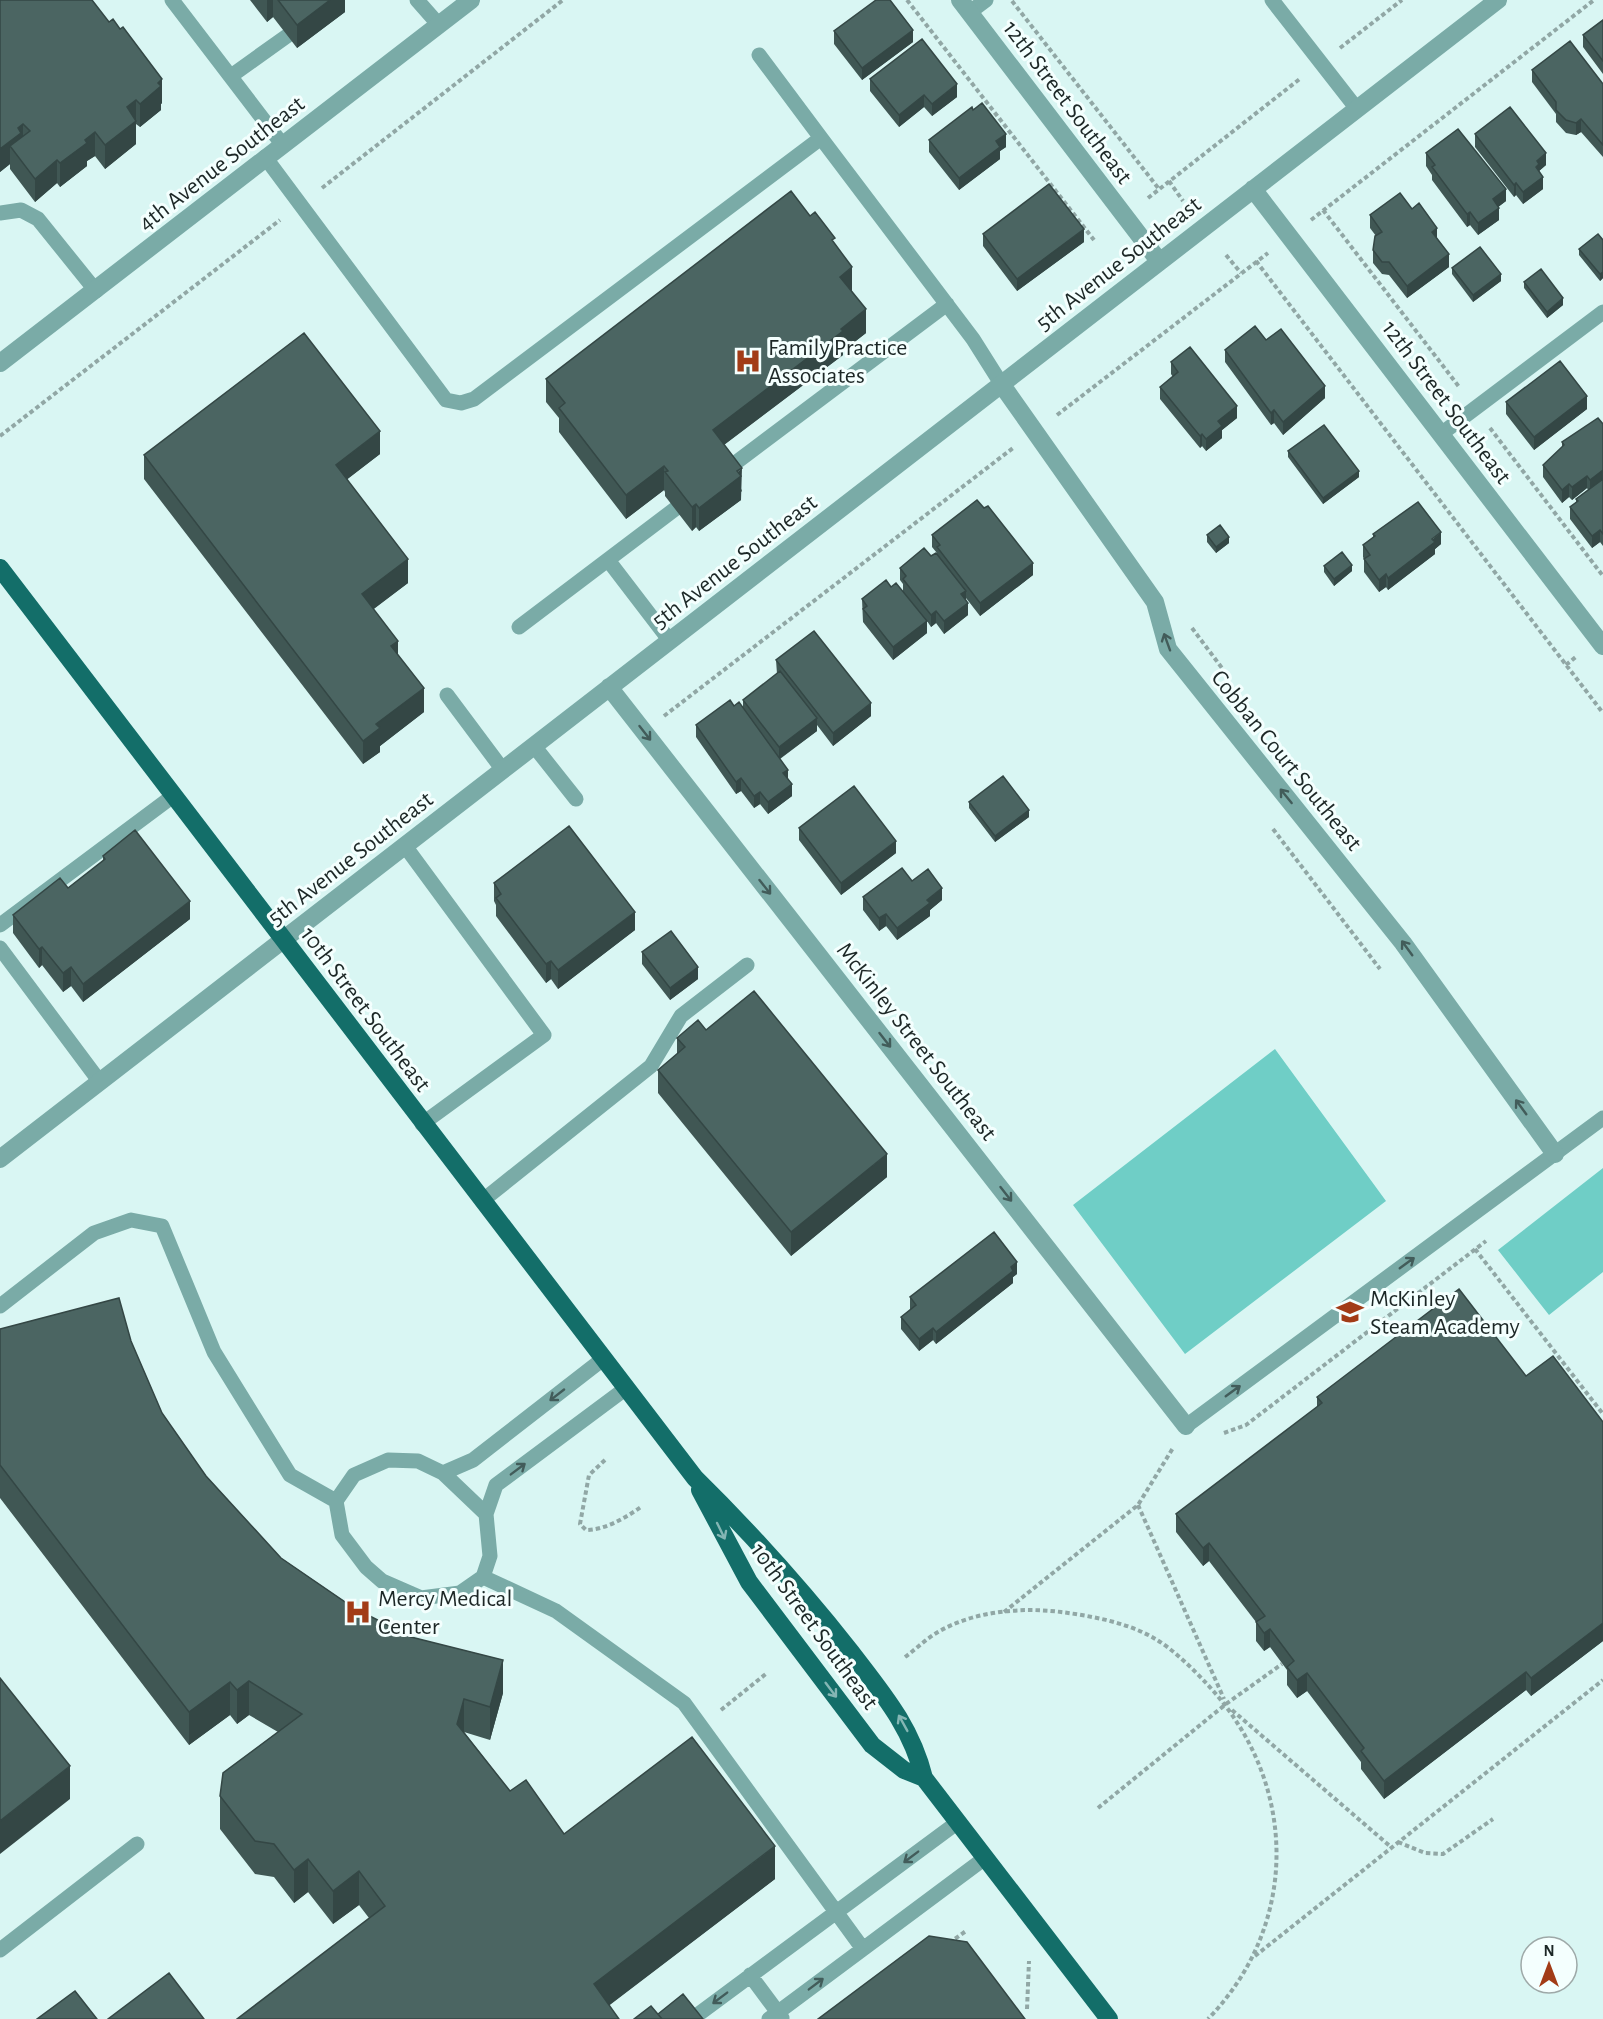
<svg xmlns="http://www.w3.org/2000/svg" width="1603" height="2019" font-family="'Alegreya Sans',sans-serif">
  <rect width="100%" height="100%" fill="#d9f6f3"/>
  <path fill="#6fcec6" d="M1275,1049L1386,1201L1185,1354L1073,1205Z
    M1603,1168V1272L1549,1315L1498,1250Z"/>
  <g fill="none" stroke-linecap="round" stroke-linejoin="round">
    <path stroke="#91a7a5" stroke-width="4" stroke-dasharray="4.5 3" stroke-linecap="butt" d="M907,0L1094,240
      M1012,1L1159,189
      M1340,48L1402,0
      M1169,181L1183,201
      M322,188L563,0
      M1148,198L1301,78
      M1323,210L1460,388
      M1311,220L1594,0
      M1226,255L1241,273
      M1256,261L1603,713
      M1057,415L1268,253
      M1490,428L1603,576
      M0,436L280,220
      M1192,628L1222,668
      M1566,665L1577,656
      M664,716L1013,448
      M1273,829L1380,969
      M1475,1249L1603,1414
      M1224,1433L1246,1425L1486,1241
      M605,1460L589,1475L580,1524L586,1530C605,1530 625,1518 641,1507
      M1138,1505L1224,1699
      M1004,1612L1138,1505L1173,1448
      M905,1657C916,1649 926,1639 938,1632C974,1611 1021,1607 1061,1612C1091,1616 1125,1622 1152,1637C1172,1648 1192,1668 1207,1684C1298,1781 1301,1923 1208,2019
      M721,1710L767,1673
      M1232,1710L1391,1847
      M1098,1808L1226,1704L1282,1664
      M1398,1842L1425,1853L1443,1854L1493,1819
      M949,1943L966,1931
      M1255,1956L1603,1680
      M1027,2009L1029,1961"/>
    <path stroke="#7aaba7" stroke-width="15" d="M172,0L282,144
      M417,0L439,25
      M1272,0L1357,109
      M970,12L986,0
      M759,55L821,138
      M231,76L287,36
      M265,157L446,400L461,403L474,399L821,138L973,339L1002,385
      M0,213L21,210L38,219L96,291
      M1441,434L1603,312
      M726,470L947,304
      M608,560L670,641
      M519,627L675,509
      M447,695L503,770
      M534,746L576,799
      M405,846L544,1035L422,1124
      M0,925L173,796
      M0,948L100,1082
      M482,1201L651,1066L681,1016L747,965
      M0,1306L94,1233L131,1220L162,1226L214,1352L290,1475L336,1501
      M1186,1426L1603,1118
      M388,1460L418,1461L443,1473L486,1514L490,1556L483,1577L460,1593L421,1598L382,1581L366,1567L342,1535L336,1501L354,1475Z
      M443,1473L473,1460L603,1359
      M486,1514L496,1485L625,1389
      M483,1577L556,1611L684,1703L863,1949
      M0,1950L137,1844
      M750,1975L782,2018
      M696,2016L958,1822
      M769,2019L985,1858"/>
    <path stroke="#7aaba7" stroke-width="18" d="M960,0L1159,261
      M1253,189L1603,646
      M0,363L471,0
      M1002,385L1155,602L1168,649L1403,943L1555,1154
      M609,687L1186,1426
      M0,1159L1498,0"/>
    <path stroke="#136e69" stroke-width="18" d="M0,568L695,1478C751,1533 802,1590 851,1652C883,1694 911,1726 924,1778L1109,2019
      M700,1490L749,1582L872,1745L904,1770L924,1778"/>
  </g>
  <path fill="#405754" d="M0,0L162,103L161,104V110L140,127L136,124V144L105,169L95,156L87,161V166L60,187L57,183L35,202L10,169V164L0,172Z
    M250,0H345V12L297,48L273,17L267,22Z
    M1603,20V74L1583,47V35Z
    M834,31L913,42L862,80L834,44Z
    M1532,70L1603,84V157L1581,132L1576,135L1566,133L1556,122V114L1532,82Z
    M870,79L957,97L932,116L924,107L899,127L870,91Z
    M1475,134L1546,165L1539,171L1543,189L1523,204L1516,195L1514,197L1475,147Z
    M929,140L1006,147L1000,151V159L959,190L929,152Z
    M1426,153L1506,201L1498,207L1499,220L1478,235L1470,225L1467,227L1432,180V175L1426,166Z
    M1412,209L1437,238L1449,267L1407,298L1389,275L1382,274L1373,263V250L1376,236L1370,228V215Z
    M810,216L835,245L852,291L866,333L843,351V355L724,445L742,491L741,492V500L699,531L696,527L692,531L665,496V492L664,490L626,519L559,432V418L546,402V379Z
    M983,234L1084,242L1017,291L983,246Z
    M1603,240V278L1600,281L1579,255V249Z
    M1452,268L1501,281L1473,302L1452,274Z
    M1524,282L1563,305L1547,318L1524,288Z
    M1266,340L1325,398L1283,435L1274,423L1271,425L1225,362V350Z
    M1171,362L1237,418L1222,430V438L1206,451L1202,446L1200,448L1160,399V387L1173,377L1171,374Z
    M1506,402L1587,409L1534,450L1506,414Z
    M1603,424V546L1600,542L1592,548L1570,519V507L1576,502V499L1588,490L1587,488L1572,500L1569,497L1562,503L1543,477V465L1562,447V442Z
    M1288,451L1359,477L1323,504L1288,457Z
    M380,454L347,479L408,583L373,609L398,655L424,712L380,746V752L363,764L144,479V455Z
    M1373,534L1441,544L1435,549V554L1388,590L1386,587L1379,592L1364,572V559L1363,557V545L1373,537Z
    M932,535L1033,575L980,616L966,598L968,615L944,634L936,623L931,627L927,621V633L893,660L863,622L862,599L891,587L903,591V584L900,580V568L931,556L937,553L932,547Z
    M1207,535L1229,543L1216,553L1207,542Z
    M1324,566L1352,571L1334,586L1324,572Z
    M776,660L871,716L833,746L817,725V731L780,759L788,778L792,796L768,814L760,804L754,808L741,791L736,794L696,737V725L734,706L743,708V700L777,674Z
    M969,802L1029,817L995,842L969,808Z
    M799,828L896,853L841,895L799,840Z
    M103,856L190,919L83,1002L71,986L63,992L42,965L39,968L13,933V915L68,888L103,861Z
    M912,881L942,900L930,910V916L897,940L886,926L879,931L863,910V897Z
    M494,883L635,930L558,989L551,979L546,983L496,916V905L494,901Z
    M642,952L698,979L670,1000L642,964Z
    M706,1030L887,1177L791,1256L658,1093V1070L677,1054V1038Z
    M1017,1274L1013,1277V1283L936,1344L933,1340L919,1351L901,1329V1317L910,1310V1297Z
    M0,1329L131,1341L162,1413L206,1476L281,1558L354,1608L503,1693L490,1740L464,1732L510,1791L564,1834L775,1879L609,2005L369,1918L359,1905L333,1924L308,1892L294,1903L274,1877L255,1874L220,1829V1796L278,1732L249,1715L237,1724L230,1715L189,1745L0,1498Z
    M1526,1376L1603,1422V1641L1531,1696L1526,1690L1384,1799L1361,1769V1762L1307,1691L1297,1698L1287,1685V1670L1270,1647L1264,1651L1256,1641V1622L1209,1561L1203,1566L1176,1532V1514L1317,1407V1397Z"/>
  <path fill="#344745" d="M267,0H273V17L267,22Z
    M330,0H345V12L297,48V25Z
    M913,30V42L862,80V68Z
    M162,79V103L161,104V110L140,127V104L158,83Z
    M957,84V97L932,116V104Z
    M924,95V107L899,127V115Z
    M136,100V144L105,169V145L127,107Z
    M1581,119V132L1576,135V123Z
    M23,124V147L10,146V164L0,172V149L18,128Z
    M95,132V156L87,161V166L60,187V163L85,140Z
    M1006,134V147L1000,151V159L959,190V178L996,141Z
    M1546,153V165L1539,171L1536,180L1537,161Z
    M57,160V183L35,202V179Z
    M1543,177V189L1523,204V192Z
    M1516,183V195L1514,197V185Z
    M1506,189V201L1493,211V199Z
    M1499,208V220L1478,235V223Z
    M1470,212V225L1467,227V214Z
    M1437,228V240L1432,232Z
    M1084,229V242L1017,291V279Z
    M1449,254V267L1407,298V286Z
    M852,267V291L840,301V277Z
    M1603,272V278L1600,281V274Z
    M1501,274V281L1473,302V295Z
    M1563,298V305L1547,318V312Z
    M866,309V333L843,351V355L713,453V430Z
    M1325,386V398L1283,435V422Z
    M1587,396V409L1534,450V437Z
    M1237,406V418L1222,430V438L1206,451V439L1218,421Z
    M1274,410V423L1271,425V413Z
    M380,431V454L336,488V465Z
    M1202,434V446L1200,448V436Z
    M664,466V490L626,519V495Z
    M742,468L741,500L699,531V508Z
    M1603,470V483L1590,492V480Z
    M1359,471V477L1323,504V498Z
    M1587,476V488L1572,500V487Z
    M1569,484V497L1562,503V490Z
    M696,504V527L692,531V507Z
    M1600,530V542L1592,548V536Z
    M1441,532V544L1435,549V554L1388,590V578Z
    M1229,537V543L1216,553V547Z
    M408,559V583L362,618V594Z
    M1033,563V575L980,616V603Z
    M1352,565V571L1334,586V579Z
    M1386,574V587L1379,592V580Z
    M966,591V603L961,594Z
    M968,603V615L944,634V621Z
    M936,611V623L931,627V615Z
    M927,621V633L893,660V647Z
    M398,641V665L391,646Z
    M424,688V712L380,746V752L363,764V741L376,724Z
    M871,703V716L833,746V733Z
    M817,718V731L779,759V747Z
    M788,770V782L783,773Z
    M741,778V791L736,794V782Z
    M792,784V796L768,814V802Z
    M760,792V804L754,808V796Z
    M1029,810V817L995,842V836Z
    M896,841V853L841,895V883Z
    M942,888V900L930,910V916L897,940V928L927,900Z
    M190,901V919L83,1002V984Z
    M635,912V930L558,989V970Z
    M886,914V926L879,931V918Z
    M42,947V965L39,968V949Z
    M551,961V979L546,983V964Z
    M71,967V986L63,992V973Z
    M698,967V979L670,1000V988Z
    M887,1154V1177L791,1256V1232Z
    M1017,1262V1274L1013,1277V1283L936,1344V1332Z
    M933,1328V1340L919,1351V1339Z
    M1209,1543V1561L1203,1566V1548Z
    M1603,1623V1641L1531,1696V1678Z
    M1270,1629V1647L1264,1651V1633Z
    M503,1660V1693L490,1740V1707Z
    M1526,1672V1690L1384,1799V1781Z
    M1307,1673V1691L1297,1698V1680Z
    M249,1681V1715L237,1724V1690Z
    M230,1682V1715L189,1745V1712Z
    M464,1699V1732L457,1724Z
    M70,1766V1799L0,1854V1821Z
    M775,1846V1879L594,2017V1984Z
    M308,1859V1892L294,1903V1870Z
    M359,1871V1905L333,1924V1891Z"/>
  <path fill="#4b6562" stroke="#344745" stroke-width="1.5" d="M0,0H92L109,22L113,19L120,29L123,27L162,79L158,83L161,86L140,104L136,100L127,107L136,121L105,145L95,132L85,140L87,143L60,163L57,160L35,179L10,146L30,131L23,124L18,128L21,133L0,149Z
    M278,0H330L297,25Z
    M876,0H890L913,30L862,68L834,31Z
    M1603,20V61L1583,35Z
    M922,39L957,84L932,104L924,95L899,115L870,79Z
    M1570,41L1603,84V145L1581,119L1576,123L1566,120L1556,110V102L1532,70Z
    M982,103L1006,134L996,141L1000,147L959,178L929,140L972,107L973,110Z
    M1510,107L1546,153L1537,161L1539,164L1536,167L1543,177L1523,192L1516,183L1514,185L1475,134Z
    M1458,129L1506,189L1493,199L1499,208L1478,223L1470,212L1467,214L1432,167L1435,165L1426,153Z
    M1049,184L1084,229L1017,279L983,234Z
    M791,191L810,216L815,212L835,238L832,240L852,267L840,277L866,309L841,329L843,331L713,430L742,468L737,471L741,476L699,508L696,504L692,507L665,472L668,471L664,466L626,495L559,408L565,403L546,379Z
    M1400,193L1412,209L1419,203L1437,228L1432,232L1449,254L1407,286L1389,262H1382L1373,250L1375,236L1382,232L1370,215Z
    M1598,234L1603,240V272L1600,274L1579,249Z
    M1480,247L1501,274L1473,295L1452,268Z
    M1541,269L1563,298L1547,312L1524,282Z
    M1255,326L1266,340L1281,329L1325,386L1283,422L1274,410L1271,413L1225,350Z
    M304,333L380,431L336,465L408,559L362,594L398,641L391,646L424,688L376,724L380,728L363,741L144,455Z
    M1190,347L1237,406L1218,421L1222,426L1206,439L1202,434L1200,436L1160,387L1178,372L1171,362Z
    M1560,361L1587,396L1534,437L1506,402Z
    M1598,418L1603,424V470L1590,480L1587,476L1572,487L1569,484L1562,490L1543,465L1564,445L1562,442Z
    M1324,425L1359,471L1323,498L1288,451Z
    M1603,479V534L1600,530L1592,536L1570,507L1578,501L1576,499Z
    M977,500L984,508L988,506L1033,563L980,603L937,547L940,545L932,535Z
    M1418,502L1441,532L1432,539L1435,542L1388,578L1386,574L1379,580L1364,559L1370,555L1363,545L1375,536L1373,534Z
    M1220,525L1229,537L1216,547L1207,535Z
    M924,548L931,556L936,553L966,591L961,594L968,603L944,621L936,611L931,615L903,579L906,576L900,568Z
    M1342,552L1352,565L1334,579L1324,566Z
    M886,580L891,587L896,583L927,621L893,647L863,609L867,606L862,599Z
    M814,631L871,703L833,733L776,660Z
    M780,671L817,718L779,747L743,700Z
    M730,700L734,706L739,702L788,770L783,773L792,784L768,802L760,792L754,796L741,778L736,782L696,725Z
    M1003,776L1029,810L995,836L969,802Z
    M854,786L896,841L841,883L799,828Z
    M569,826L635,912L558,970L551,961L546,964L496,898L501,894L494,883Z
    M135,830L190,901L83,984L71,967L63,973L42,947L39,949L13,915L60,878L68,888L105,859L103,856Z
    M902,868L912,881L928,869L942,888L927,900L930,903L897,928L886,914L879,918L863,897Z
    M671,931L698,967L670,988L642,952Z
    M754,991L887,1154L791,1232L658,1070L685,1047L677,1038L698,1020L706,1030Z
    M994,1232L1017,1262L1011,1267L1013,1271L936,1332L933,1328L919,1339L901,1317L916,1305L910,1297Z
    M1459,1289L1526,1376L1553,1356L1603,1422V1623L1531,1678L1526,1672L1384,1781L1361,1751L1364,1748L1307,1673L1297,1680L1287,1667L1294,1661L1270,1629L1264,1633L1256,1622L1265,1616L1209,1543L1203,1548L1176,1514L1322,1403L1317,1397Z
    M119,1298L131,1341L162,1413L206,1476L281,1558L354,1608L411,1637L503,1660L490,1707L464,1699L457,1724L510,1791L526,1780L564,1834L692,1737L775,1846L594,1984L619,2019H237L385,1906L359,1871L333,1891L308,1859L294,1870L274,1844L255,1841L220,1796L223,1773L302,1714L249,1681L237,1690L230,1682L189,1712L0,1465V1329Z
    M0,1678L70,1766L0,1821Z
    M929,1936L967,1942L1025,2019H818Z
    M169,1973L204,2019H108Z
    M75,1991L97,2019H37Z
    M683,1994L703,2019H662L658,2014Z
    M651,2006L662,2019H634Z"/>
  <defs><path id="oneway-shaft" d="M-6 0H5M1.5-3L5.5 0L1.5 3" fill="none" stroke-width="1.6" stroke-linecap="round" stroke-linejoin="round" transform="scale(1.5)"/></defs>
  <g stroke="#425c5a">
    <use href="#oneway-shaft" transform="translate(1167 642) rotate(-110)"/>
    <use href="#oneway-shaft" transform="translate(645 733) rotate(52)"/>
    <use href="#oneway-shaft" transform="translate(1286 796) rotate(-129)"/>
    <use href="#oneway-shaft" transform="translate(765 887) rotate(52)"/>
    <use href="#oneway-shaft" transform="translate(1407 948) rotate(-126)"/>
    <use href="#oneway-shaft" transform="translate(885 1040) rotate(52)"/>
    <use href="#oneway-shaft" transform="translate(1521 1107) rotate(-126)"/>
    <use href="#oneway-shaft" transform="translate(1006 1194) rotate(52)"/>
    <use href="#oneway-shaft" transform="translate(1407 1263) rotate(-36)"/>
    <use href="#oneway-shaft" transform="translate(1233 1391) rotate(-36)"/>
    <use href="#oneway-shaft" transform="translate(557 1395) rotate(142)"/>
    <use href="#oneway-shaft" transform="translate(518 1469) rotate(-37)"/>
    <use href="#oneway-shaft" transform="translate(911 1857) rotate(143)"/>
    <use href="#oneway-shaft" transform="translate(816 1984) rotate(-37)"/>
    <use href="#oneway-shaft" transform="translate(720 1998) rotate(143)"/>
  </g>
  <g stroke="#84b6b4">
    <use href="#oneway-shaft" transform="translate(721 1531) rotate(64)"/>
    <use href="#oneway-shaft" transform="translate(831 1690) rotate(53)"/>
    <use href="#oneway-shaft" transform="translate(903 1723) rotate(-119)"/>
  </g>
  <defs>
    <symbol id="hospital-bare" viewBox="-9 -9 18 18"><path d="M-5-5h3v3.5h4V-5h3V5h-3V1.5h-4V5h-3Z" fill="#a23c17" stroke="#f4fffe" stroke-width="2.5" paint-order="stroke"/></symbol>
    <symbol id="school-bare" viewBox="-9 -9 18 18"><path d="M0-5L7-2L0 1L-7-2ZM-4 1L0 2.5L4 1V4Q0 6-4 4Z" fill="#a23c17" stroke="#f4fffe" stroke-width="2.5" paint-order="stroke"/></symbol>
  </defs>
  <g fill-rule="evenodd">
    <use href="#hospital-bare" x="729" y="342" width="38" height="38"/>
    <use href="#school-bare" x="1331" y="1293" width="38" height="38"/>
    <use href="#hospital-bare" x="339" y="1593" width="38" height="38"/>
  </g>
  <g text-anchor="middle" stroke-width="6" stroke-linejoin="round" paint-order="stroke">
    <g font-size="24" fill="#1c2726" stroke="#f4fffe">
      <text transform="translate(1068 102) rotate(53)" y="8">12th Street Southeast</text>
      <text transform="translate(221 163) rotate(-38)" y="8">4th Avenue Southeast</text>
      <text transform="translate(1118 263) rotate(-38)" y="8">5th Avenue Southeast</text>
      <text transform="translate(1447 402) rotate(53)" y="8">12th Street Southeast</text>
      <text transform="translate(734 561) rotate(-38)" y="8">5th Avenue Southeast</text>
      <text transform="translate(1287 760) rotate(51)" y="8">Cobban Court Southeast</text>
      <text transform="translate(350 858) rotate(-38)" y="8">5th Avenue Southeast</text>
      <text transform="translate(366 1009) rotate(53)" y="8">10th Street Southeast</text>
      <text transform="translate(917 1041) rotate(52)" y="8">McKinley Street Southeast</text>
      <text transform="translate(815 1626) rotate(54)" y="8">10th Street Southeast</text>
    </g>
    <g font-size="24" fill="#1c2726" stroke="#f4fffe" text-anchor="start">
      <text x="768" y="355">Family Practice<tspan x="768" dy="28">Associates</tspan></text>
      <text x="1370" y="1306">McKinley<tspan x="1370" dy="28">Steam Academy</tspan></text>
      <text x="378" y="1606">Mercy Medical<tspan x="378" dy="28">Center</tspan></text>
    </g>
  </g>
  <g transform="translate(1549 1965)"><circle r="28" fill="#f4fffe" stroke="#9ea9a8" stroke-width="1.5"/>
  <path d="M0-4.5L10 22L0 15L-10 22Z" fill="#a23c17"/>
  <text y="-9" font-size="16" font-weight="bold" text-anchor="middle" fill="#1c2726">N</text>
  </g>
</svg>
